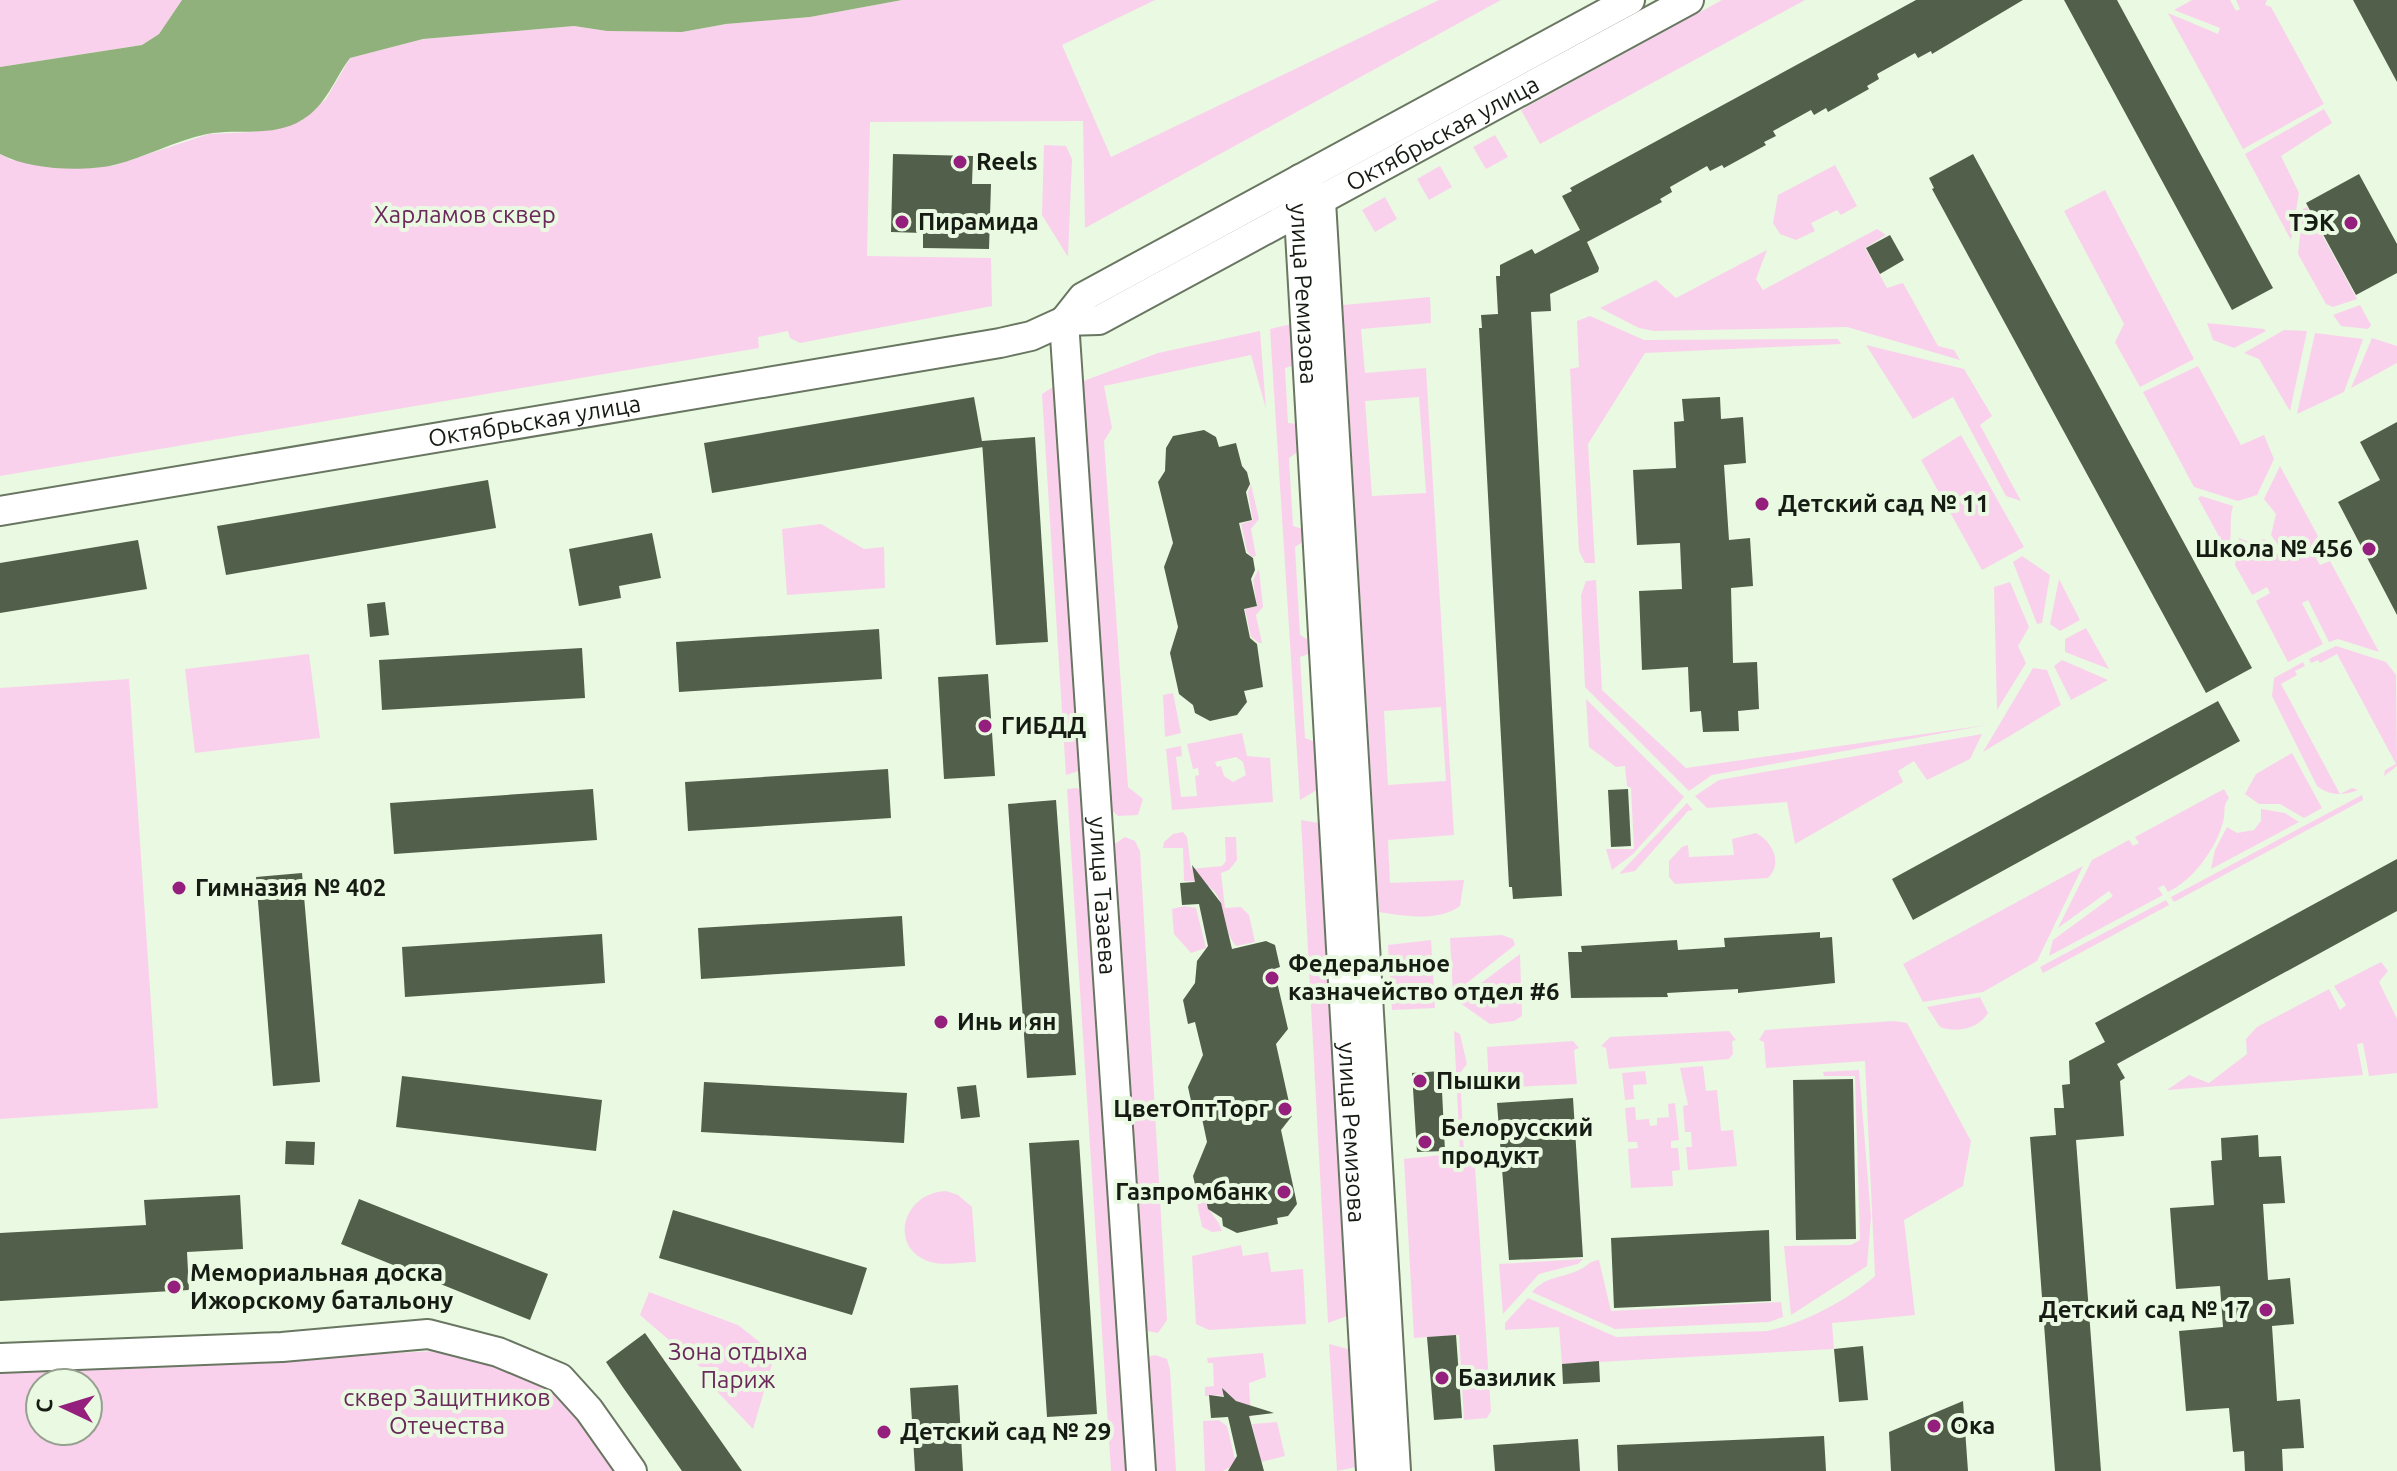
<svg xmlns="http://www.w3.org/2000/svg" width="2397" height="1471" font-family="Ubuntu,sans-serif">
  <rect width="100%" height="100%" fill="#eaf9e1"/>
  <path fill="#fad1ed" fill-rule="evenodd" d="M0,0H182L159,34L142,45L0,67Z
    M902,0H1155L1062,45L1111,157L1439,0H1501L1085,228L1083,121L870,122L867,256L991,258L992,306L800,343L790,338L788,331L758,337L759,348L0,476V154L11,160L81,167L112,166L209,134L253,132L301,121L326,99L350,58L423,39L574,26L607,31L682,32L726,24L810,17Z
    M1722,0H1805L1540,144L1521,110Z
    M2192,0H2230L2236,11L2240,9L2236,0H2267L2265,5L2271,7L2324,104L2243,149L2168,13L2218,34L2220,28L2174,10Z
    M2324,109L2332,123L2281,156L2299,193L2291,240L2245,154Z
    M1495,135L1508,157L1486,169L1473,147Z
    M1044,145L1066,146L1072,159L1068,257L1042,215Z
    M1835,165L1857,206L1841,215L1837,210L1811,223L1815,231L1796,240L1780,234L1773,223L1778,195Z
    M1440,166L1452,187L1429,200L1417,179Z
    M2105,190L2194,359L2140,387L2115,342L2124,324L2064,211Z
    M1385,197L1397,219L1375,232L1362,210Z
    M2307,207L2357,299L2333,307L2326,304L2298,254L2303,209Z
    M1877,229L1886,235L1865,248L1887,288L1903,283L1938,346L1954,350L1960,360L1847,327L1654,331L1639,328L1600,308L1656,280L1676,298L1767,250L1756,279L1763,290Z
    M1430,297L1431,323L1361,329L1365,373L1426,368L1454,835L1388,840L1390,883L1464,880L1460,906C1439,922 1403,916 1379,912L1343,305ZM1419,397L1426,493L1372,496L1365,401ZM1441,707L1446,781L1388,785L1384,711Z
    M2360,305L2371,325L2368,329L2341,326L2333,315Z
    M1590,316L1644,340L1838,339L1841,344L1645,353L1588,444L1595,563H1585L1579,551L1570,369L1579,367L1577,321Z
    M2207,323L2264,329L2266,331L2234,348L2213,340Z
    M1292,324L1295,365L1285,368L1288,423L1298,424L1299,451L1289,458L1293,526L1303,529L1304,541L1295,547L1300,635L1310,641L1311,653L1300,657L1305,738L1315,742L1317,790L1300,800L1270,329Z
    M2284,330L2307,331L2290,411L2259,359L2244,353Z
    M1260,331L1266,409L1251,355L1104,386L1112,428L1104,441L1128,787L1143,799L1138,815L1118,816L1110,809L1081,382L1158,353Z
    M2315,333L2363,339L2344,392L2297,414Z
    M2372,338L2397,346V363L2351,388Z
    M1866,345L1964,369L1992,416L1980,425L2021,501L2006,496L1953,397L1913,419Z
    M2198,366L2241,445L2264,435L2274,459L2257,495L2238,501L2194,487L2143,392Z
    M1056,385L1082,770L1066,775L1042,394Z
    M1961,435L2024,547L1982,570L1921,460Z
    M2280,466L2326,551L2316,558L2320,565L2330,561L2379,652L2338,639L2329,642L2308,600L2302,603L2323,644L2288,662L2256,601L2270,593L2267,587L2252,595L2235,565L2239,538L2249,542L2265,539L2277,554L2283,552L2271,535L2276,514L2264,499Z
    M1251,484L1259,519L1251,529L1256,556L1252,557L1247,551L1241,524L1253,520L1248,493Z
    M2201,496L2233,506C2228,523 2234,534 2227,551L2198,498Z
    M821,524L864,549L884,547L885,588L787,595L782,529Z
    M2022,556L2050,575L2042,623L2037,624L2013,562Z
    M1259,569L1263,607L1256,615L1262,643H1259L1251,637L1245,609L1257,606L1253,580Z
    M2059,579L2080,620L2060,631L2050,624Z
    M1596,580L1602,690L1686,768L1987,725L1712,775L1689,791L1585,687L1581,595L1586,581Z
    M2010,582L2029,627L2018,646L2026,663L1997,710L1994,587Z
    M2086,628L2109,669L2065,652V639Z
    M2336,646L2386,662L2396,675L2397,766L2384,776L2385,770L2396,764L2337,654L2320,663L2318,660L2311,663L2309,659Z
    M309,654L320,738L195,753L185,669Z
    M2062,660L2108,680L2071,700L2054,666Z
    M2303,662L2305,666L2295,671L2297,675L2281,684L2340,794L2352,788L2358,790C2343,796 2330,796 2317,786L2272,696L2274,678Z
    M2033,668L2047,670L2061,705L1983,752Z
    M129,679L158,1108L0,1119V688Z
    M1173,693L1181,733L1165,737L1163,695Z
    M1586,699L1684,797L1633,854L1612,870L1606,849H1634L1631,788L1627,786L1625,766L1616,767L1589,747Z
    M1242,733L1247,756L1270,758L1273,802L1172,810L1166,749L1181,746L1182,756L1176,757L1181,797L1197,796L1195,776L1199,775L1198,768L1193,769L1187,744ZM1236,757L1243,762L1246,775L1233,782L1224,776L1221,766L1217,767L1215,762Z
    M1982,734L1970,759L1927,780L1914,761L1898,771L1903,782L1795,844L1787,802L1707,808L1695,796L1719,780Z
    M2292,753L2322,808L2304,818L2280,804H2259L2245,794L2256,774Z
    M1077,788L1083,792L1127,1471H1111L1067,789Z
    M2224,789L2229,798C2222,806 2226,813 2223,822C2216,849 2193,880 2168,892L2164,885L2158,888L2163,895L2049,956L2053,940L2113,896L2109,891L2058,928L2092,860L2129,840L2133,846L2139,843L2135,837Z
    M2362,795L2363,800L2174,902L2171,897Z
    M1687,803L1693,810L1688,811L1635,871L1619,874Z
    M2261,809L2285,813L2299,822L2211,869L2215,850L2227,827L2237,833L2254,830L2261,821Z
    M1301,820L1319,823L1347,1316L1328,1323Z
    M1183,832L1187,837L1191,869L1222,866L1226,861L1225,837H1236L1237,860L1229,870L1221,873L1225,908L1241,907L1249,915L1255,942L1236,946C1217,923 1233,880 1184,881L1183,848H1163L1164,842L1173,834Z
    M1756,833C1773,842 1783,863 1768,878L1675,884L1669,877V861L1682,847L1688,845L1689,857L1734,855L1732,839Z
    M1125,837L1135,841L1140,851L1167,1320L1158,1333L1142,1330L1113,845Z
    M2083,866L2037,961L1983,992L1923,1002L1903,964Z
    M2166,900L2169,905L2043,973L2040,967Z
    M1184,906L1196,908L1206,948L1191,953L1174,934L1172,909Z
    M1502,935L1513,939L1515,945L1453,994L1450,938Z
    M1431,940L1435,1008L1392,1010L1388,945Z
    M1520,954L1522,1016L1514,1021L1490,1024L1457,1001Z
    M2381,962L2388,971L2379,982L2397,1019V1073L2369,1076L2363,1043L2357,1044L2363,1075L2167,1090L2189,1075L2209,1083L2247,1054L2246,1039L2257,1027L2329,989L2340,1010L2346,1005L2334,986Z
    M1980,997L1988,1013C1978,1029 1957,1033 1940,1027L1927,1007Z
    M1894,1021L1907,1023L1971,1141L1963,1186L1904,1220L1915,1315L1832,1323L1834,1349L1562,1364L1559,1327L1505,1330V1323L1528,1298L1616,1337L1767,1331C1805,1323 1846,1301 1875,1276L1865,1061L1766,1068L1764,1042L1759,1040L1765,1030Z
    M1454,1031L1460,1034L1467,1064L1460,1073L1464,1154L1474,1152L1491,1411L1487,1418L1464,1420L1459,1335L1414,1338L1404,1159L1460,1153Z
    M1729,1031L1736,1040L1732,1041L1733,1054L1729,1059L1609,1069L1606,1048L1601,1046L1610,1037Z
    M1573,1041L1579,1048L1574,1050L1577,1084L1489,1088L1487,1047Z
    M1703,1066L1706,1091L1717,1090L1721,1131L1733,1130L1737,1166L1688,1170L1686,1147H1692L1691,1132H1685L1683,1106L1688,1105L1680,1068Z
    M1859,1070L1871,1217L1867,1266L1791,1315L1784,1246L1851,1245L1860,1240L1855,1076H1824L1823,1072Z
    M1645,1071L1647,1084L1633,1085L1634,1099L1625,1100L1622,1073Z
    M1675,1103L1679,1140L1671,1141V1148H1678L1680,1170L1672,1171L1673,1186L1631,1188L1628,1149L1638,1148L1637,1142H1628L1625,1108L1635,1107L1636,1120L1649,1119L1650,1126L1657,1125V1118L1669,1117L1668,1104Z
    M946,1191L958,1195L972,1207L976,1262C962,1262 944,1266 931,1262C888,1250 901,1193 946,1191Z
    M1205,1201C1209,1213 1218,1218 1222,1231L1212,1232L1202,1227L1197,1203Z
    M1241,1245L1243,1256L1268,1252L1271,1272L1303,1269L1306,1324L1209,1330L1196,1324L1192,1256Z
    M1583,1259L1578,1264L1539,1274L1503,1314L1499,1264Z
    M1599,1260L1611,1311L1781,1302L1783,1317L1769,1322L1615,1329L1532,1292C1547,1275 1562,1279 1581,1269C1589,1265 1589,1261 1599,1260Z
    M649,1292L738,1325L775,1354L753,1429L710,1384L705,1371L640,1315Z
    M1329,1344L1348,1349L1356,1467L1337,1471Z
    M435,1351C472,1351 545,1378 572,1405C590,1424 605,1450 621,1471H0V1373ZM40,1383H88V1431H40Z
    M1263,1353L1266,1377L1249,1383L1251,1418C1238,1399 1228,1393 1205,1396V1387L1214,1386L1213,1363H1208L1207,1358Z
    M1155,1355L1167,1359L1170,1370L1176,1471H1151L1144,1358Z
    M1219,1420L1227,1426L1236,1464L1223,1471H1205L1203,1421Z
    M1277,1422L1285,1456L1261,1462L1252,1424Z"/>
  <path fill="#91b17c" d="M182,0H902L810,17L726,24L682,32L607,31L574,26L423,39L350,58C334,79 327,105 302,120C272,138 239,128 207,134C174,141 146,157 114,165C82,172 30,170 0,154V67L142,45L159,34Z"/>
  <path fill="#525f4b" d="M1916,0H2023L1932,54L1931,51L1918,58L1915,53L1877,74L1879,79L1867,86L1869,89L1828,112L1826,108L1814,115L1811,110L1773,131L1776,136L1764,142L1766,145L1724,168L1722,165L1710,171L1707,166L1670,187L1672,192L1660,199L1662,202L1587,242L1599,268L1598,272L1550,294L1551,311L1531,312L1562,896L1513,899L1512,887H1509L1479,328H1482L1481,315L1498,314L1496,276H1500V265L1532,249L1535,254L1580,230L1562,196L1572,191L1570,188Z
    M2064,0H2117L2273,288L2232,310Z
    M2353,0H2397V82Z
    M893,154L973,156L972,184H991L989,249L923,248V233L891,232Z
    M1973,154L2252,668L2206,693L1932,189L1934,188L1929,178Z
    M2359,174L2397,244V273L2356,295L2306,203Z
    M1890,235L1904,260L1880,274L1866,248Z
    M974,397L983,447L712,493L704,443Z
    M1720,397L1721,419L1743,417L1746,463L1724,465L1729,540L1750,538L1753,586L1731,588L1733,663L1757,662L1759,709L1738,711L1739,731L1703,732L1701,711L1690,712L1688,667L1642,670L1639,591L1682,589L1680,543L1637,545L1633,470L1676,468L1674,422L1684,421L1682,399Z
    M2397,422V615L2338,502L2380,480L2360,442Z
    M1204,430L1216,437L1219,447L1236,443L1242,466L1247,472L1250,484L1246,492L1252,520L1239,523L1246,553L1253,558L1255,570L1251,579L1257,606L1244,609L1250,638L1257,644L1263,687L1244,691L1247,702L1237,715L1210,721L1195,713L1193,705L1179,694L1170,653L1178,627L1164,567L1173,543L1158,482L1165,471L1166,448L1173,436Z
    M1035,437L1048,642L996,645L982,441Z
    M488,480L496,528L226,575L217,526Z
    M652,533L661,578L619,586L621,598L579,606L569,549Z
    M138,540L147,589L0,613V563Z
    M385,602L389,635L370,637L367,604Z
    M879,629L882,679L679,692L676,642Z
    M582,648L585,698L382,710L379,660Z
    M988,674L995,776L944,779L938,677Z
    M2218,701L2240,741L1913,920L1892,879Z
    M888,769L891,818L688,831L685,782Z
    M593,789L597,840L394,854L390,803Z
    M1628,789L1631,846L1611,847L1608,790Z
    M1056,800L1076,1075L1027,1078L1008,804Z
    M2397,859V911L2117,1064L2125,1078L2120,1081L2124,1136L2076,1140L2101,1471H2055L2030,1137L2056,1135L2054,1108H2064L2062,1085L2070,1084L2069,1061L2105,1042L2095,1023Z
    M1192,865L1221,903L1232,949L1266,941L1275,945L1280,967L1274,969L1288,1029L1276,1044L1292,1116L1281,1130L1297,1204L1288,1216L1277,1218L1278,1224L1237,1233L1223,1226L1222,1218L1208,1209L1205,1196L1198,1197L1193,1176L1207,1142L1200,1109L1193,1110L1188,1087L1203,1055L1195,1022L1188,1024L1183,1000L1195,983L1197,961L1208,946L1199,904L1182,905L1180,883L1195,882Z
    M302,873L320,1082L273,1086L256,877Z
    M902,916L905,966L701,979L698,928Z
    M1820,932V938L1832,937L1835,983L1738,993V989L1667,993L1668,997L1571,998L1568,952H1582L1581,946L1677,940L1678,950L1725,947L1724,938Z
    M602,934L605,983L405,997L402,947Z
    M1441,1071L1445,1151L1417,1152L1412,1073Z
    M402,1076L602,1100L596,1151L396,1127Z
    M1853,1079L1856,1239L1796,1240L1793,1080Z
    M704,1082L907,1093L904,1143L701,1132Z
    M976,1085L980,1117L961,1119L957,1087Z
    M1573,1098L1583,1257L1509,1260L1497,1103Z
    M2258,1135L2259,1157L2281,1156L2285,1203L2263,1204L2268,1280L2290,1278L2294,1324L2272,1326L2277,1401L2300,1399L2304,1448L2282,1449L2283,1471H2245L2244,1451L2233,1452L2229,1408L2186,1411L2179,1331L2223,1327L2220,1286L2176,1289L2170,1208L2214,1205L2211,1161L2222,1160L2221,1138Z
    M1079,1140L1097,1414L1047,1417L1029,1143Z
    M286,1141L315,1142L314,1165L285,1164Z
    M240,1195L243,1249L187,1252L189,1290L0,1301V1233L146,1225L144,1200Z
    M359,1199L548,1274L530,1320L341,1244Z
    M673,1210L867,1268L852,1315L659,1258Z
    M1769,1230L1771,1301L1614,1308L1611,1238Z
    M645,1333L742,1471H682L622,1386L606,1362Z
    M1456,1335L1462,1418L1434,1420L1427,1337Z
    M1863,1346L1868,1400L1839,1402L1834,1349Z
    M1599,1361L1600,1382L1563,1384L1562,1364Z
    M958,1385L963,1471H915L910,1388Z
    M1222,1388L1236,1401L1274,1413L1249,1416L1264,1471H1228L1237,1456L1228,1417L1211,1418L1209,1395L1224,1397Z
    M1963,1401L1968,1471H1891L1889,1432Z
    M1824,1436L1826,1471H1618L1617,1445Z
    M1578,1439L1580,1471H1495L1493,1445Z"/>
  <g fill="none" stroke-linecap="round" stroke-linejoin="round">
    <defs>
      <g id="minor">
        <path d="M1300,179L1321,201L1396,1471"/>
        <path id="s1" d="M1298,198L1371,1471"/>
        <path id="s2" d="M1064,321L1141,1471"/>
        <path d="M1064,321L1083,297L1630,0"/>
        <path id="s3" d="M0,511L1000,343L1031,336L1064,321L1099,320L1689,0"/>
        <path d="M0,1358L282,1347L428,1334L498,1352L560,1378L589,1410L632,1471"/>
      </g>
    </defs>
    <use href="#minor" stroke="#697661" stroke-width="32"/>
    <use href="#minor" stroke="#fff" stroke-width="28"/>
  </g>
  <g fill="#941f7c" stroke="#eaf9e1" stroke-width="3">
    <circle cx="960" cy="162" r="8"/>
    <circle cx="902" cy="222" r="8"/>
    <circle cx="2351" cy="223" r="8"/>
    <circle cx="1762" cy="504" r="8"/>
    <circle cx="2369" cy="549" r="8"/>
    <circle cx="985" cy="726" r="8"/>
    <circle cx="179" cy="888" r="8"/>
    <circle cx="1272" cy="978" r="8"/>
    <circle cx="941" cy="1022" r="8"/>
    <circle cx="1420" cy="1081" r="8"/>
    <circle cx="1285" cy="1109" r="8"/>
    <circle cx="1425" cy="1142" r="8"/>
    <circle cx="1284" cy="1192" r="8"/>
    <circle cx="174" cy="1287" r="8"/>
    <circle cx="2266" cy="1310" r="8"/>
    <circle cx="1442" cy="1378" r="8"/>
    <circle cx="1934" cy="1426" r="8"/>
    <circle cx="884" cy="1432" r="8"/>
  </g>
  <g text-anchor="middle" stroke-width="8" stroke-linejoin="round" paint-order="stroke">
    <g font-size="24" fill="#161b13" stroke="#eaf9e1">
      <text dy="8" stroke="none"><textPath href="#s3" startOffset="1508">Октябрьская улица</textPath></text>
      <text dy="8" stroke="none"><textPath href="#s1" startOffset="96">улица Ремизова</textPath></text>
      <text dy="8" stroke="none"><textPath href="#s3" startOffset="542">Октябрьская улица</textPath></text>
      <text dy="8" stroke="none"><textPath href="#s2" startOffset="576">улица Тазаева</textPath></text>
      <text dy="8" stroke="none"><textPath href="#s1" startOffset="936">улица Ремизова</textPath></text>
    </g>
    <g font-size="24" font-weight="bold" fill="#161b13" stroke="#eaf9e1" text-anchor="start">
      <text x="976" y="170">Reels</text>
      <text x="918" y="230">Пирамида</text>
      <text x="2335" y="231" text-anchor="end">ТЭК</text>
      <text x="1778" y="512">Детский сад № 11</text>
      <text x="2353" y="557" text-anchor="end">Школа № 456</text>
      <text x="1001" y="734">ГИБДД</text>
      <text x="195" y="896">Гимназия № 402</text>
      <text x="1288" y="972">Федеральное<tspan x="1288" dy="28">казначейство отдел #6</tspan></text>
      <text x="957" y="1030">Инь и ян</text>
      <text x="1436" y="1089">Пышки</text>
      <text x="1269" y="1117" text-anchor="end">ЦветОптТорг</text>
      <text x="1441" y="1136">Белорусский<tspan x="1441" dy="28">продукт</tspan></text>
      <text x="1268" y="1200" text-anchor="end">Газпромбанк</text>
      <text x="190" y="1281">Мемориальная доска<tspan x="190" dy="28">Ижорскому батальону</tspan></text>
      <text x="2250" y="1318" text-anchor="end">Детский сад № 17</text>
      <text x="1458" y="1386">Базилик</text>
      <text x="1950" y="1434">Ока</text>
      <text x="900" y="1440">Детский сад № 29</text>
    </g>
    <g font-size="24" fill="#6a295a" stroke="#eaf9e1">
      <text x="465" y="223">Харламов сквер</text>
      <text x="738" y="1360">Зона отдыха<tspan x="738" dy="28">Париж</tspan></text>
      <text x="447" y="1406">сквер Защитников<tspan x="447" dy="28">Отечества</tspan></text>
    </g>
  </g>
  <g transform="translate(64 1407) rotate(274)"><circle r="38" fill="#eaf9e1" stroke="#95a08f" stroke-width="2"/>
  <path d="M0-6L14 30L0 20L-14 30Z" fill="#941f7c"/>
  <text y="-12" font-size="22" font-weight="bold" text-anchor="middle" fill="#161b13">С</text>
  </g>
</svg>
